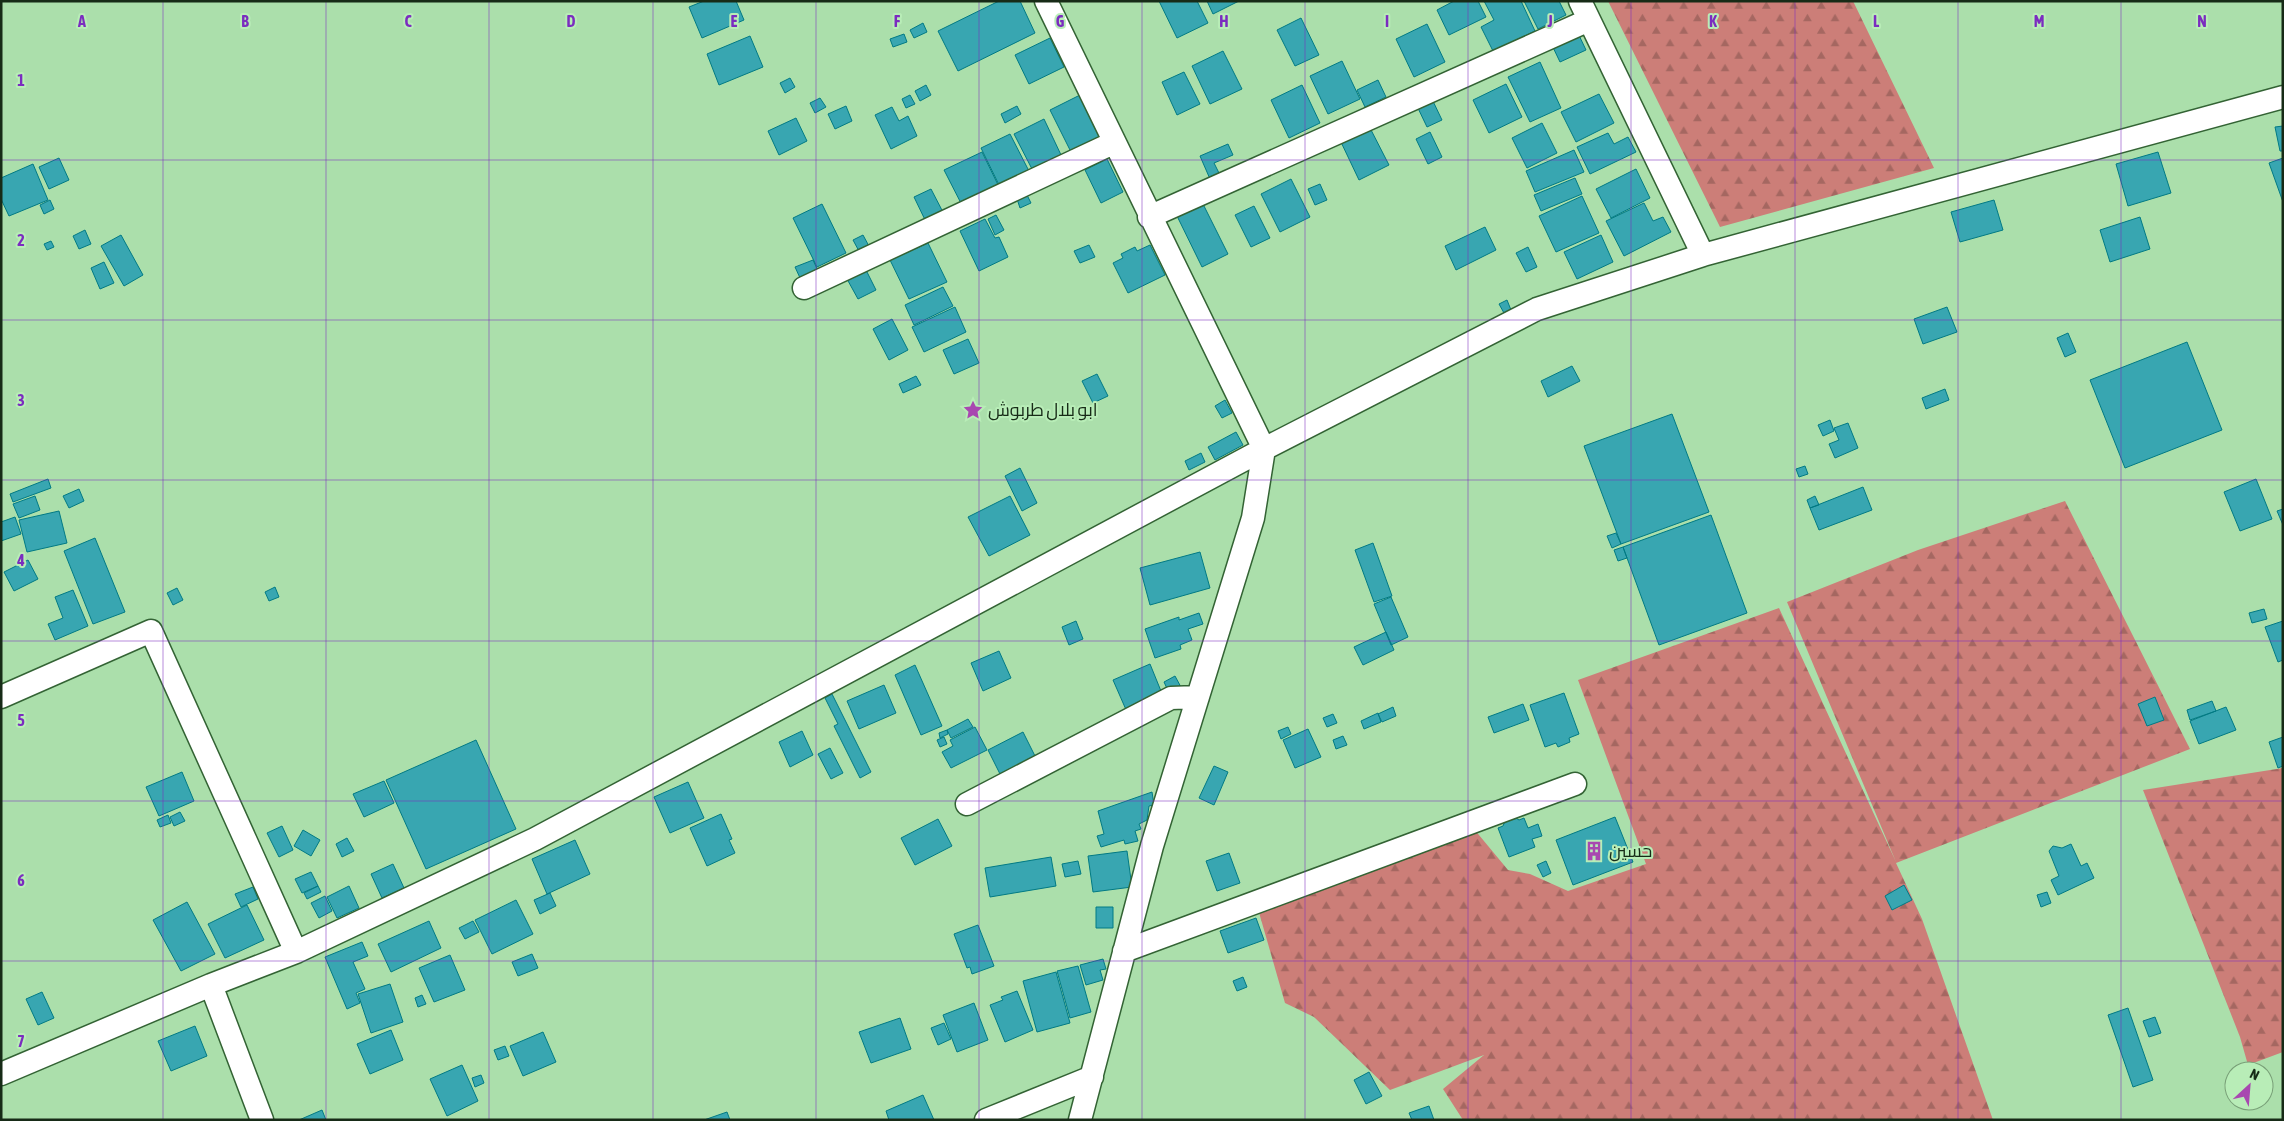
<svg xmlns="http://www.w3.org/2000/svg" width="2284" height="1121" font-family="'Asap Condensed',Cairo,sans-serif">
  <defs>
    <pattern id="forest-firs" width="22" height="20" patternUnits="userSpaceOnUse" patternTransform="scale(1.25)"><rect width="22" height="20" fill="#cc7e78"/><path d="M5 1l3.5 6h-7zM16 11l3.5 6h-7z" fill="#a56761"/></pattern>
  </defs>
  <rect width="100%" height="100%" fill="#abdfab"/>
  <path fill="url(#forest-firs)" d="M1608,1H1853L1934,168L1720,227Z
    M2065,501L2190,749L1896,863L1922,919L1993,1120H1463L1443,1089L1484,1055L1390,1090L1314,1017L1285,1003L1258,909L1474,829L1508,870L1530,874L1568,891L1646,864L1578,680L1779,608L1896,862L1787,602L1918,550Z
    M2283,768V1052L2248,1065L2240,1037L2143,790Z"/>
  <path fill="#38a6b1" stroke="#017a84" d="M704,1H736L744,20L702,38L689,7Z
    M999,1H1020L1035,33L958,71L938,31Z
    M1159,1H1197L1208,23L1177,38Z
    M1207,1H1239L1213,14Z
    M1454,1H1478L1486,17L1449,35L1437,10Z
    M1484,1H1521L1535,31L1493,51L1481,27L1494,20Z
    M1524,1H1559L1566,15L1538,29Z
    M1301,18L1319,55L1295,66L1277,30Z
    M923,23L927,32L914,38L910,30Z
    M1427,24L1445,62L1414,77L1396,39Z
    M1576,29L1586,50L1560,62L1550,41Z
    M904,34L907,42L893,47L890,39Z
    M750,36L763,67L719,85L707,54Z
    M1050,38L1064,67L1029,84L1015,55Z
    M1223,51L1242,89L1210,104L1192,66Z
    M1342,61L1360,99L1328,114L1310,76Z
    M1540,62L1561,108L1530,122L1508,77Z
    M1184,72L1200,104L1177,115L1162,82Z
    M790,78L795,87L785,93L780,83Z
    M1378,80L1386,97L1365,107L1357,90Z
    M1506,84L1522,117L1489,133L1473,100Z
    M926,85L931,95L920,101L915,91Z
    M1302,85L1320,123L1289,138L1271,100Z
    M1599,94L1614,123L1576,142L1561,112Z
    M910,95L915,104L906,108L902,99Z
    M1080,95L1103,142L1073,156L1050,110Z
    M1431,97L1442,120L1427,127L1416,104Z
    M820,98L826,107L815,113L810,103Z
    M846,106L852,121L835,129L828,114Z
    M1017,106L1021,114L1005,123L1001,114Z
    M892,107L899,121L908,116L917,136L891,149L875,115Z
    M796,118L807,141L779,155L768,131Z
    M1044,119L1062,157L1033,171L1014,134Z
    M1542,123L1557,153L1527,168L1512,138Z
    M1369,126L1389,165L1359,180L1340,140Z
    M2283,126V151H2280L2275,127Z
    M1430,132L1442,157L1428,164L1416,139Z
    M1608,133L1614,144L1628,137L1636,152L1590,174L1577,147Z
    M1010,134L1031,175L1001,189L981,148Z
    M1228,144L1233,155L1214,163L1220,175L1210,179L1200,156Z
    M1574,150L1584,172L1535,192L1526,171Z
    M982,152L1002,193L965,211L944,170Z
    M2158,152L2171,193L2128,206L2116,164Z
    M59,158L69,180L49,189L39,167Z
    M2283,158V202L2269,163Z
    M1107,159L1123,192L1101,203L1085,170Z
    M33,164L48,200L9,216L1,199V178Z
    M1636,169L1650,198L1611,218L1596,189Z
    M1575,178L1582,194L1541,211L1534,195Z
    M1291,179L1310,217L1280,232L1261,194Z
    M1320,184L1327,200L1315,205L1308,189Z
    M931,189L945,216L927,224L914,197Z
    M1027,195L1031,203L1020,208L1017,199Z
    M1582,196L1599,233L1556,252L1539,216Z
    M50,200L54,209L44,214L40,205Z
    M1994,200L2003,230L1960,242L1951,212Z
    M1644,203L1653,221L1663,217L1671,232L1624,256L1606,221Z
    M822,204L846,253L817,267L793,218Z
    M1203,204L1228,254L1202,267L1177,216Z
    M1254,206L1270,238L1251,247L1235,215Z
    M996,215L1004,230L995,235L988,219Z
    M2140,217L2150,249L2110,262L2100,230Z
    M985,219L995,238L999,237L1008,257L979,271L960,231Z
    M1485,227L1496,250L1456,270L1445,246Z
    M85,230L91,244L79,249L73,236Z
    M121,235L143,275L124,286L101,246Z
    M863,235L870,248L860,253L853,240Z
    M1601,235L1613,262L1577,279L1564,252Z
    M51,241L54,247L47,250L44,244Z
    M928,243L947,282L909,299L890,260Z
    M1089,245L1095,257L1080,263L1074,251Z
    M1150,245L1165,275L1128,293L1113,263L1123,258L1121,254L1135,247L1137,251Z
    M1528,247L1537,267L1526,272L1516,253Z
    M813,260L819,273L801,280L795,267Z
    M104,262L114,283L100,289L91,268Z
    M866,270L876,290L858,299L847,279Z
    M943,287L953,306L914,325L905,305Z
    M1507,300L1511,310L1504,313L1499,304Z
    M955,307L966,332L924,352L912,327Z
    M1947,307L1957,332L1923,344L1914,319Z
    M892,319L908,350L889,360L873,329Z
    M2068,333L2076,352L2065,357L2057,338Z
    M968,339L979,363L954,374L943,350Z
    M2187,342L2222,430L2125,468L2090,380Z
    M1572,366L1580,381L1548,397L1541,381Z
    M1097,374L1108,396L1093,403L1082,381Z
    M916,376L921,385L903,393L899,384Z
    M1945,389L1949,400L1926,409L1922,398Z
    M1225,400L1232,413L1222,418L1215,406Z
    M1672,414L1709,512L1621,544L1584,446Z
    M1830,420L1834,431L1823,436L1818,425Z
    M1848,423L1858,448L1835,458L1829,444L1839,440L1834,428Z
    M1236,432L1243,445L1215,460L1208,447Z
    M1201,453L1205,462L1189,470L1185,461Z
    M1805,466L1808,474L1799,477L1796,469Z
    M1020,468L1037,503L1022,511L1005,476Z
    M48,479L51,488L13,502L10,494Z
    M2256,479L2272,519L2240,531L2224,492Z
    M1863,487L1872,510L1819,530L1810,508Z
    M79,489L84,501L69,508L63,496Z
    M35,496L40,510L19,518L13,504Z
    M1010,496L1030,535L989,556L968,517Z
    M1815,496L1819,505L1810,508L1807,500Z
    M2283,509V525L2277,511Z
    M59,511L67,543L27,552L19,520Z
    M1711,515L1747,613L1659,645L1623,547Z
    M15,517L21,534L1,541V522Z
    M1616,533L1621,544L1612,548L1607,536Z
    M95,538L125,612L93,624L64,551Z
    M1373,543L1392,596L1374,602L1355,550Z
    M1623,547L1627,558L1618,561L1614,550Z
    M1200,552L1210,588L1150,605L1140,568Z
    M28,560L38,579L14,591L4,572Z
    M275,587L279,597L269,601L265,592Z
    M177,588L183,600L173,605L167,593Z
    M73,590L88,626L55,640L48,624L63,618L55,597Z
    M1391,597L1408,637L1391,645L1374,604Z
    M2264,609L2267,619L2252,623L2249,613Z
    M1199,613L1203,624L1188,629L1192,640L1180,645L1181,649L1155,658L1145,629L1179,617V620Z
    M1076,621L1083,639L1069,645L1062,627Z
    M2283,621V660L2278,662L2265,627Z
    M1386,632L1394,650L1363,665L1354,647Z
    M999,651L1011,678L983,691L971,663Z
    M1150,664L1163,696L1127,712L1113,680Z
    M915,665L942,726L921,735L895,675Z
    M1175,676L1182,689L1170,695L1164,682Z
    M884,685L896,713L859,729L847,701Z
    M1564,693L1579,734L1569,738L1570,742L1558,747L1556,743L1545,747L1530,705Z
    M832,694L871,772L860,778L834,726L838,724L825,698Z
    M2155,697L2164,720L2147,726L2138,704Z
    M2212,701L2216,711L2190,720L2187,710Z
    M1523,704L1529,720L1494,733L1488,717Z
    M1393,707L1396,716L1382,722L1378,714Z
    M2226,707L2236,730L2199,744L2190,721Z
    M1378,713L1381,722L1364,729L1361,721Z
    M1333,714L1337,723L1327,727L1323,718Z
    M968,719L973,727L951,738L947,730Z
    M975,727L987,750L951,768L942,752L953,746L950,740Z
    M1288,727L1291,734L1281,739L1278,731Z
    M1308,729L1321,757L1295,768L1283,740Z
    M947,730L948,734L940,738L939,733Z
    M802,731L813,755L790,767L779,742Z
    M1023,732L1038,762L1003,780L988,750Z
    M1343,736L1347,745L1336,749L1333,740Z
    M944,737L947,744L940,747L937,740Z
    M2283,737V766L2278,768L2269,742Z
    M476,740L516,829L426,869L386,780Z
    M830,748L843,773L831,779L818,754Z
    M1214,766L1228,772L1214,805L1199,798Z
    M182,772L194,801L159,816L146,787Z
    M384,781L394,803L364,817L353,794Z
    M688,782L704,818L670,833L654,797Z
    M1152,792L1154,805L1149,806L1147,820L1139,824L1141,829L1135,831L1138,841L1125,844L1124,840L1101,847L1097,836L1104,834L1098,811Z
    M180,812L185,821L174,826L170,817Z
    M721,814L732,839L729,840L735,853L707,866L690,828Z
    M168,815L171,823L160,827L157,820Z
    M1615,817L1633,862L1573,885L1556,840Z
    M1516,818L1519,820L1524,818L1528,828L1538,824L1542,836L1532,839L1535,847L1509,857L1498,828L1503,826L1505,821Z
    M938,819L952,846L915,865L901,838Z
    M282,826L293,850L279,857L267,833Z
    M303,830L320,840L311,856L294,846Z
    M347,838L354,851L342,857L336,844Z
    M575,840L590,874L547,894L532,859Z
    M2071,844L2081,866L2087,863L2094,878L2058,895L2051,880L2059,876L2049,851L2053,846L2062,848Z
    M1127,851L1132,887L1093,892L1088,856Z
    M1229,853L1240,883L1217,891L1206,861Z
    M1051,857L1056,886L990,897L985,868Z
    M1078,861L1081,874L1065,877L1062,864Z
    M1546,861L1551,873L1543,877L1537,865Z
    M393,864L404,888L382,898L371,874Z
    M311,872L318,886L302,893L295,879Z
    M1904,885L1912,900L1892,910L1885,896Z
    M318,886L321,892L307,899L304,893Z
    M349,886L359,908L337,918L327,897Z
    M253,887L258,899L241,907L235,894Z
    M2047,892L2051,903L2041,907L2037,895Z
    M550,893L556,906L540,914L534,900Z
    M325,896L332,911L319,918L311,903Z
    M516,900L533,934L492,954L475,920Z
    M187,902L215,954L181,971L153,920Z
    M247,905L264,940L225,958L208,924Z
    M1096,907H1113V928H1096Z
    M1256,918L1264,940L1228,953L1220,931Z
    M429,921L441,948L391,972L378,944Z
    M473,921L479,932L465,939L459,928Z
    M978,925L994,966L972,974L970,967L967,968L954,934Z
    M362,942L368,956L353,962L365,989L356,993L360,1003L347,1009L325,957Z
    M532,954L538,968L518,976L512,962Z
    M450,955L465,990L434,1002L419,968Z
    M1103,959L1106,969L1100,970L1103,980L1086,985L1080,965Z
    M1078,966L1091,1012L1070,1018L1057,971Z
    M1056,972L1070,1023L1037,1032L1023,981Z
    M1243,977L1247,987L1237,991L1233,981Z
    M390,984L403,1022L371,1033L358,994Z
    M1017,991L1033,1030L1005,1042L990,1005L1003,1000L1001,997Z
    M42,992L54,1018L38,1025L26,999Z
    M422,995L426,1004L418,1007L415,998Z
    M974,1003L988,1040L957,1052L943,1015Z
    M2128,1008L2153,1080L2133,1087L2108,1015Z
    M2155,1017L2161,1033L2149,1037L2143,1021Z
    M900,1018L911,1049L871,1063L859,1032Z
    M944,1023L951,1039L938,1045L931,1028Z
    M195,1026L207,1056L171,1071L158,1041Z
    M391,1030L403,1060L370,1074L357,1044Z
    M543,1032L556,1062L523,1076L510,1046Z
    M505,1046L509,1056L498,1060L494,1050Z
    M462,1065L478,1101L447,1116L430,1079Z
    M1369,1072L1382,1096L1366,1104L1354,1080Z
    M481,1075L484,1083L475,1087L472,1078Z
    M923,1095L934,1120H889L886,1111Z
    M1429,1106L1434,1120H1412L1409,1113Z
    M322,1110L326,1120H299Z
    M727,1112L730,1120H704Z"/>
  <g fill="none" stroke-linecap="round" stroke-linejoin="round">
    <defs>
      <path id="minor" d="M1046,1L1264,449L1253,518L1152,846L1080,1120
        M1580,1L1703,255
        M1149,217L1589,20
        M804,288L1113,143
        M1,697L151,631L296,952
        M967,804L1171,698L1198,697
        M1124,951L1575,784
        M211,985L262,1120
        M1,1074L211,985L296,952L535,839L1264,449L1537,309L1703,255L2283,97
        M986,1120L1092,1077"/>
    </defs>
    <use href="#minor" stroke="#336334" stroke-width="25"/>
    <use href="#minor" stroke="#fff" stroke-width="22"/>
  </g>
  <path fill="none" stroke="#7b2cbf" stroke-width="1" stroke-opacity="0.55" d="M163,1V1120M326,1V1120M489,1V1120M653,1V1120M816,1V1120M979,1V1120M1142,1V1120M1305,1V1120M1468,1V1120M1631,1V1120M1795,1V1120M1958,1V1120M2121,1V1120M1,160H2283M1,320H2283M1,480H2283M1,641H2283M1,801H2283M1,961H2283"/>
  <defs>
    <symbol id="sight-bare" viewBox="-9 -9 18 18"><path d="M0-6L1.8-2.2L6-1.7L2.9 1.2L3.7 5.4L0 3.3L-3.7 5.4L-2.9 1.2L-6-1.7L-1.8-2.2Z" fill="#a848b0" stroke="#b8edb7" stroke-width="2.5" paint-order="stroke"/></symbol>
    <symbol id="building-bare" viewBox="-9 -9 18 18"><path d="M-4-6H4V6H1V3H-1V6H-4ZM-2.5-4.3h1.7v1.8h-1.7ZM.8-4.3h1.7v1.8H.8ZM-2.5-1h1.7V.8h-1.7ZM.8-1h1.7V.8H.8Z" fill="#a848b0" stroke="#b8edb7" stroke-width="2.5" paint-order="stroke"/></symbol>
  </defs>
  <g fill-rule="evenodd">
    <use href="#sight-bare" x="959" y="396" width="28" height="28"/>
    <use href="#building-bare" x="1580" y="837" width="28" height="28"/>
  </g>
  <g text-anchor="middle" stroke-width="4" stroke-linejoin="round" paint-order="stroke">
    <g font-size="18" fill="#172b17" stroke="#b8edb7" text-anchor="start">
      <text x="988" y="416">ابو بلال طربوش</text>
      <text x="1609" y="857">حسين</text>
    </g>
  </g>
  <g font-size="16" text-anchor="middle" font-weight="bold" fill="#7b2cbf" stroke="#b8edb7" stroke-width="4" stroke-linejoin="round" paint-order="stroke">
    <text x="82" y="27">A</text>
    <text x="245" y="27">B</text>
    <text x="408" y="27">C</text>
    <text x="571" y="27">D</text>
    <text x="734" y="27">E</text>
    <text x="897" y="27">F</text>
    <text x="1060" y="27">G</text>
    <text x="1224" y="27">H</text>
    <text x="1387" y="27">I</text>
    <text x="1550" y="27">J</text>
    <text x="1713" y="27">K</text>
    <text x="1876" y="27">L</text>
    <text x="2039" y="27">M</text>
    <text x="2202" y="27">N</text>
    <text x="21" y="86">1</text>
    <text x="21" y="246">2</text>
    <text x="21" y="406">3</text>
    <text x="21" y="566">4</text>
    <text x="21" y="726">5</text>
    <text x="21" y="886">6</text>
    <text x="21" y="1047">7</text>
  </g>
  <rect width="2284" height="1121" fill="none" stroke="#172b17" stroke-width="5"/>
  <g transform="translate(2249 1086) rotate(26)"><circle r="24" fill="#b8edb7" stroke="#789f77"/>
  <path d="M0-4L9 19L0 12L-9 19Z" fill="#a848b0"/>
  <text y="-8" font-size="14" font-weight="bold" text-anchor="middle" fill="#172b17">N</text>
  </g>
</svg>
